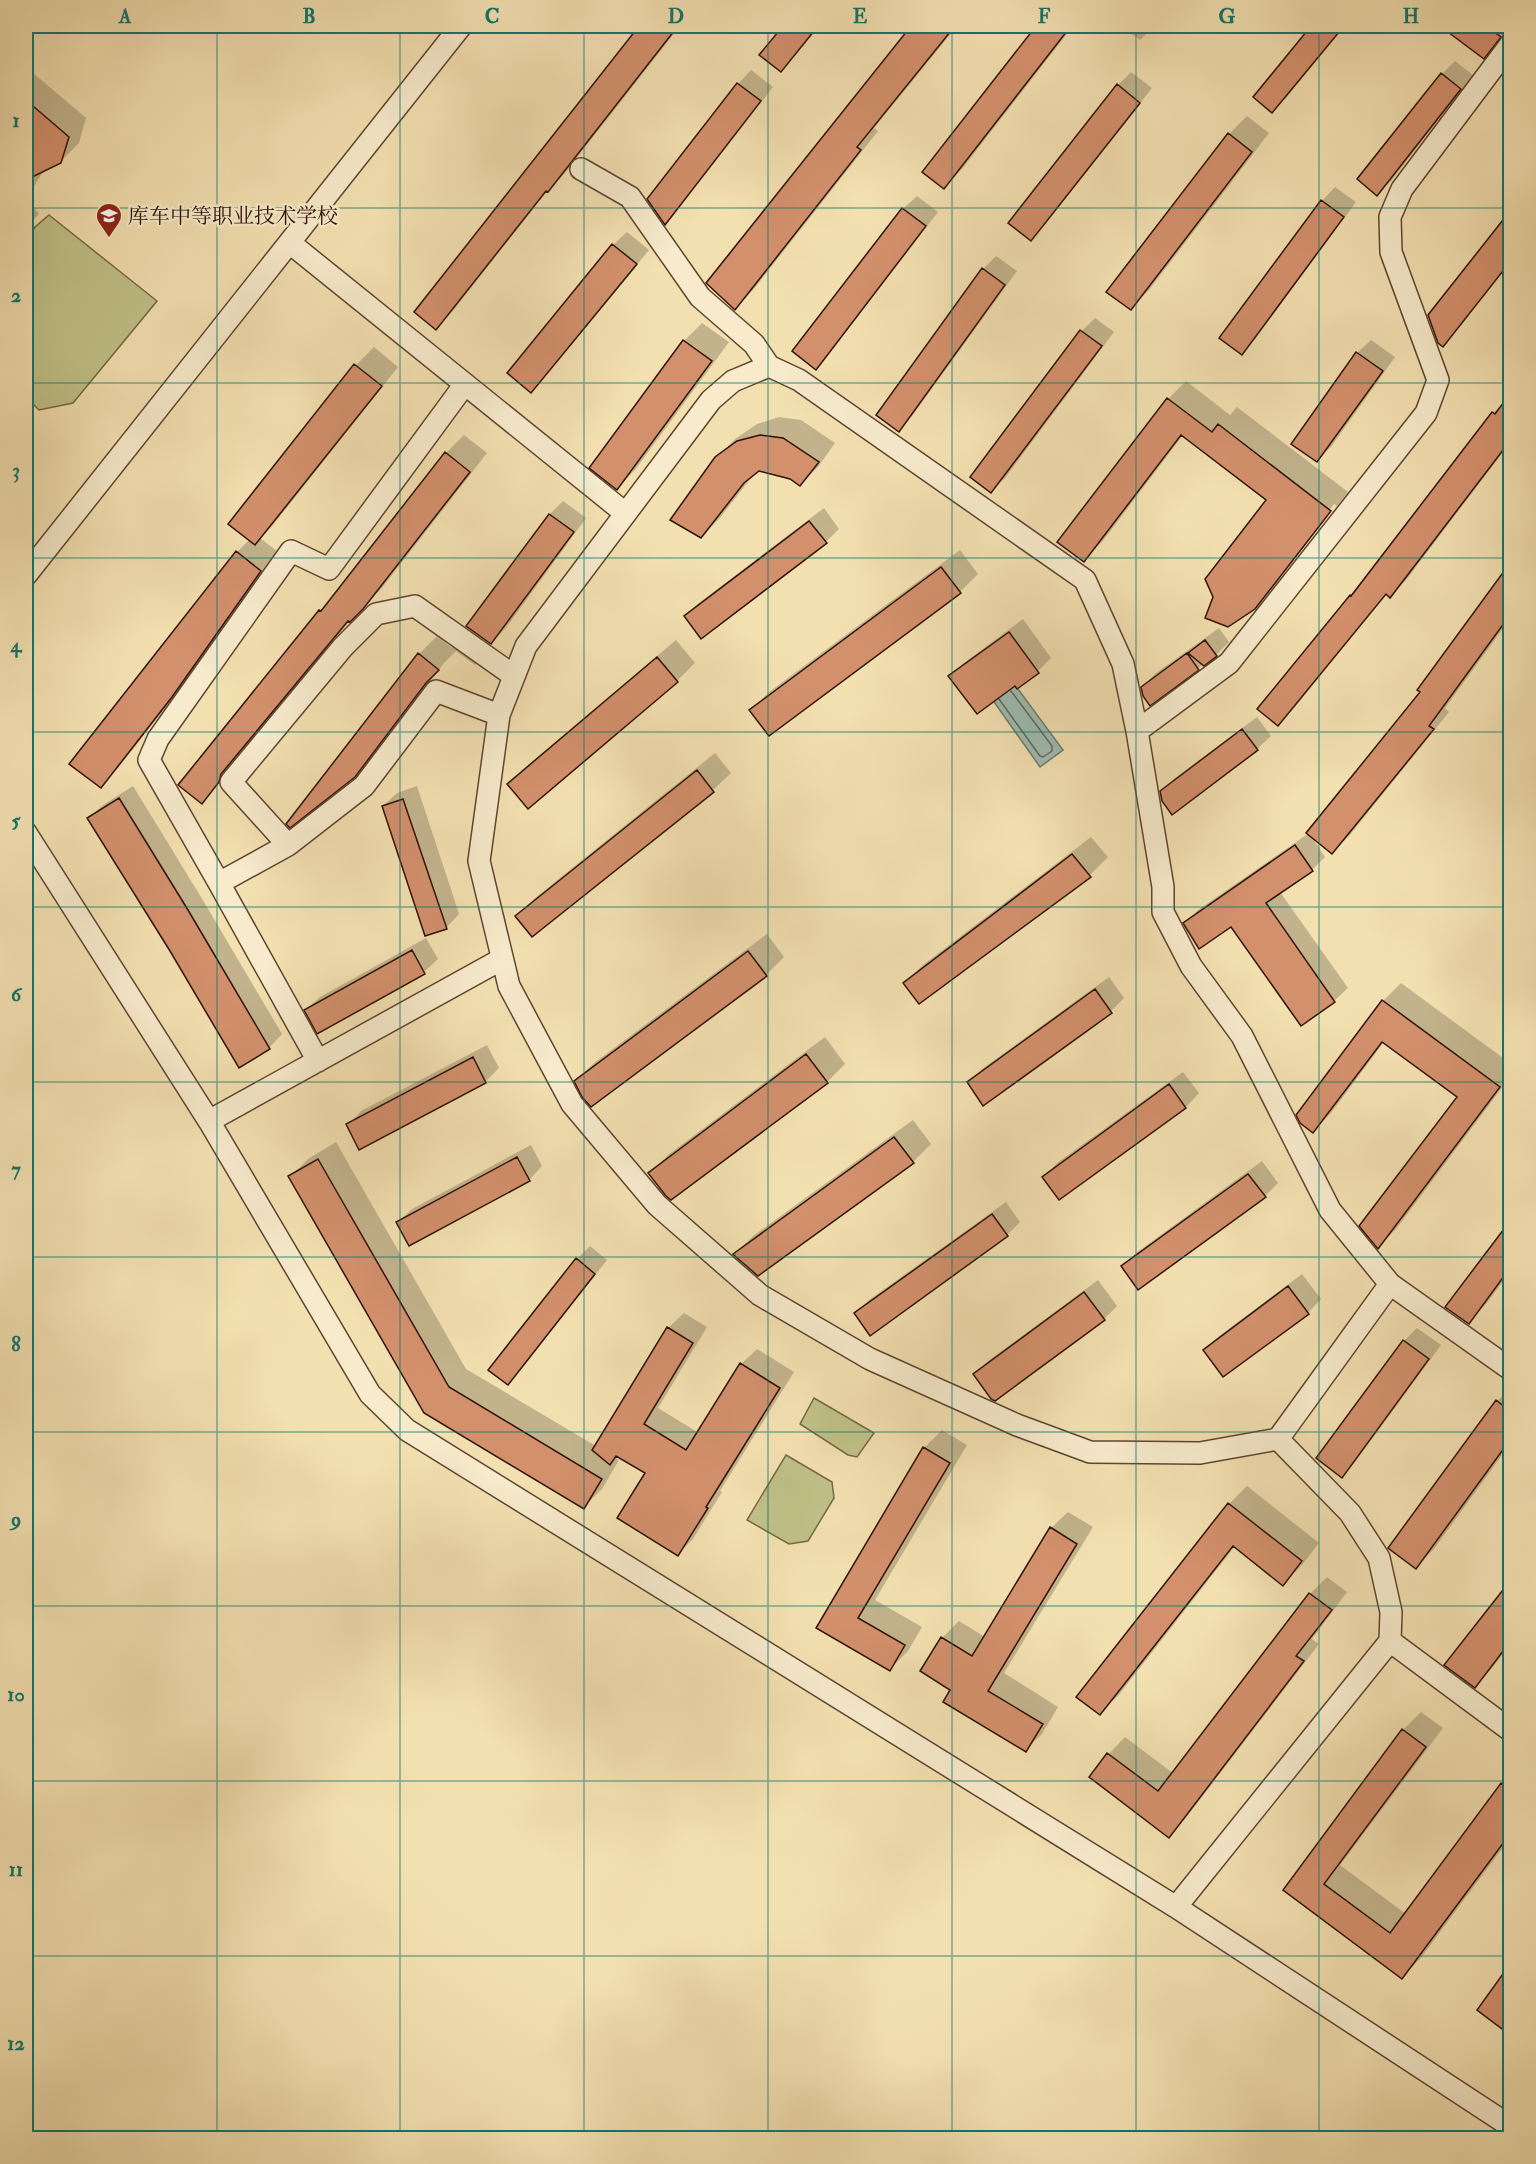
<svg xmlns="http://www.w3.org/2000/svg" width="1536" height="2164" font-family="'IM FELL Double Pica','Noto Serif SC',serif">
  <rect width="100%" height="100%" fill="#f3e0b1"/>
  <filter id="stains"><feTurbulence type="fractalNoise" baseFrequency=".00333" numOctaves="4"/><feColorMatrix values="0 0 0 0 .2 0 0 0 0 .09 0 0 0 0 .02 0 0 0 .5 -.17"/></filter>
  <radialGradient id="worn" r=".72"><stop offset=".6" stop-color="#630" stop-opacity="0"/><stop offset="1" stop-color="#630" stop-opacity=".3"/></radialGradient>
  <path fill="#c0c188" stroke="#776947" stroke-width="1.5" d="M49,215L157,301L73,403L39,410L26,397V240L35,227Z
    M814,1398L874,1433L857,1457L848,1455L800,1424Z
    M786,1455L832,1482L834,1498L808,1541L789,1544L747,1520Z"/>
  <path fill="#9dbcb2" stroke="#71786d" stroke-width="1.5" d="M1001,666L1063,750L1040,767L980,682Z"/>
  <path fill="#0003" d="M641,26H680L564,174L548,190L452,312L436,328L416,312Z
    M785,26H820L798,52L780,70L761,55Z
    M913,26H957L874,128L878,131L753,290L735,308L708,283Z
    M1038,26H1073L962,169L944,187L924,172Z
    M1121,26H1154L1140,40Z
    M1313,26H1345L1286,98L1272,111L1255,97Z
    M1443,26H1510L1483,57Z
    M1455,61L1473,75L1391,181L1377,194L1442,74Z
    M26,67L86,118L79,143L60,162L45,169L27,197L39,214L26,228Z
    M751,70L773,87L678,209L665,222L649,199L738,84Z
    M1131,72L1152,88L1044,226L1031,239L1118,85Z
    M1247,116L1269,133L1149,290L1131,308L1229,134Z
    M1335,187L1356,202L1255,339L1242,353L1221,337L1322,201Z
    M917,196L938,212L829,354L816,368L903,209Z
    M1510,214V263L1456,331L1443,345L1429,315Z
    M627,232L649,250L544,378L531,391L613,245Z
    M996,256L1017,271L912,416L899,430L983,269Z
    M1095,318L1114,332L1005,478L991,491L1082,331Z
    M702,323L729,342L635,470L617,488L684,341Z
    M1371,340L1395,357L1331,447L1317,460L1357,353Z
    M374,347L398,367L273,525L260,538L278,552L190,677L118,768L100,786L237,552L250,539L230,524L356,365Z
    M1186,381L1230,415L1237,407L1348,492L1271,592L1337,506L1334,504L1263,597H1265L1254,608L1268,500L1183,435L1102,542L1084,560L1168,399Z
    M1510,397V443L1406,580L1390,596L1387,593L1294,708L1278,724L1351,596L1361,586L1493,413Z
    M779,417L801,420L835,443L818,467L800,485L790,478L758,469L719,519L701,537L717,458L735,439L757,424Z
    M464,435L487,453L381,589L353,617L239,754L236,763L219,784L201,802L320,611L333,597L446,453Z
    M563,501L586,518L505,629L491,642L468,626L550,514Z
    M824,508L839,529L826,542L686,616L699,603Z
    M960,550L978,574L960,592L751,710L769,692Z
    M1510,565V619L1445,708L1449,712L1349,836L1332,852L1312,837L1325,857L1312,870L1280,892L1348,988L1334,1001L1301,1024L1232,925L1185,923L1198,910L1309,833L1422,692L1419,689Z
    M1023,619L1051,658L1038,671L1017,687L1015,684L950,676L964,663Z
    M1219,628L1229,642L1216,655L1198,668L1142,687L1156,673Z
    M465,634L488,651L475,665L456,651L444,663L373,757L354,776L419,654L437,636L452,648Z
    M676,640L695,663L677,681L528,807L509,784L527,766Z
    M1257,717L1271,736L1257,749L1172,813L1161,791L1175,778Z
    M715,753L731,773L713,790L517,916L535,898Z
    M133,786L201,897L282,1034L269,1048L171,950L89,818L103,805Z
    M417,786L459,914L446,928L383,806L397,793Z
    M1091,837L1108,857L1090,875L919,1002L905,983L923,965Z
    M767,934L784,957L766,975L576,1081L594,1063Z
    M426,938L438,959L424,972L318,1032L306,1010L320,997Z
    M1109,977L1124,998L1111,1011L969,1083L982,1069Z
    M1401,983L1510,1063V1077L1396,1229L1378,1247L1459,1097L1384,1042L1331,1113L1313,1131L1383,1001Z
    M825,1037L845,1064L827,1082L650,1173L668,1155Z
    M487,1045L499,1068L485,1082L360,1148L348,1125L361,1111Z
    M1183,1072L1199,1093L1186,1107L1060,1198L1044,1177L1057,1163Z
    M913,1120L931,1144L913,1162L735,1254L753,1236Z
    M336,1142L466,1369L596,1446L668,1328L684,1313L707,1327L658,1408L699,1433L741,1364L757,1349L794,1372L720,1491L722,1492L693,1539L678,1554L647,1473L618,1455L615,1458L619,1460L602,1489L584,1507L426,1412L290,1177L308,1159Z
    M531,1145L542,1166L529,1180L398,1222L412,1209Z
    M1262,1161L1278,1183L1265,1196L1123,1266L1136,1253Z
    M1006,1202L1020,1222L1007,1235L856,1313L869,1300Z
    M1510,1223V1272L1486,1304L1468,1322L1447,1307Z
    M590,1246L607,1260L521,1369L508,1383L577,1259Z
    M1302,1274L1321,1299L1308,1313L1205,1350L1218,1337Z
    M1098,1280L1117,1306L1104,1319L975,1375L988,1361Z
    M1417,1328L1441,1345L1355,1462L1342,1476L1404,1341Z
    M1510,1388V1444L1434,1549L1416,1567L1497,1401Z
    M942,1430L967,1445L875,1600L922,1627L908,1651L890,1669L819,1627L924,1448Z
    M1247,1486L1319,1543L1301,1566L1283,1584L1235,1546L1118,1696L1100,1713L1229,1504Z
    M1068,1512L1093,1527L1004,1673L1058,1707L1042,1734L1025,1750L952,1690L922,1670L943,1637L959,1621L985,1637L1051,1528Z
    M1327,1577L1347,1592L1312,1639L1319,1644L1185,1819L1169,1836L1091,1776L1109,1754L1125,1737L1174,1774L1310,1594Z
    M1510,1584V1645L1492,1668L1474,1686L1447,1665Z
    M1421,1712L1443,1728L1340,1865L1406,1914L1502,1784L1510,1776V1838L1420,1959L1402,1977L1285,1890L1403,1730Z
    M1510,1967V2033L1479,2009Z"/>
  <g fill="none" stroke-linecap="round" stroke-linejoin="round">
    <path stroke="#66665c" stroke-width="1.5" d="M999,699L1040,756L1043,757L1052,751V746L1011,691"/>
  </g>
  <path fill="#d3906d" stroke="#2e1106" stroke-width="1.5" d="M639,26H678L548,192L546,191L436,330L414,312Z
    M783,26H818L781,72L759,55Z
    M911,26H955L857,147L861,150L735,310L706,283Z
    M1036,26H1071L944,189L922,172Z
    M1311,26H1344L1272,113L1253,97Z
    M1440,26H1486L1501,37L1484,59Z
    M1441,73L1461,89L1377,196L1357,179Z
    M737,83L761,101L665,225L647,199Z
    M1117,84L1140,103L1031,241L1008,223Z
    M26,100L69,137L61,163L26,180Z
    M1228,133L1252,152L1131,310L1106,292Z
    M1321,200L1344,217L1242,355L1219,338Z
    M902,208L926,226L816,370L792,351Z
    M1510,211V262L1443,347L1438,343L1428,315Z
    M612,244L637,264L531,393L507,373Z
    M982,268L1005,285L899,432L876,415Z
    M1080,330L1102,346L991,493L970,477Z
    M683,340L712,361L617,490L589,468Z
    M1356,352L1383,371L1317,462L1291,444Z
    M354,364L382,386L255,545L228,524Z
    M1510,394V441L1390,598L1386,594L1278,726L1257,709L1350,595L1351,596L1492,412L1495,414Z
    M1167,398L1212,432L1218,424L1331,511L1255,609L1228,627L1205,618L1213,597L1205,579L1266,500L1181,435L1084,562L1057,542Z
    M760,435L783,438L819,462L800,486L790,479L759,471L744,483L701,538L670,520L715,457L737,441Z
    M445,452L470,472L363,609L350,622L348,621L221,774L219,782L202,804L178,785L319,610L321,611Z
    M549,514L574,532L491,644L466,626Z
    M809,521L827,543L701,639L684,616Z
    M236,551L261,571L172,697L101,788L69,764Z
    M1510,563V615L1429,726L1434,729L1332,854L1306,833L1420,692L1417,690Z
    M941,567L961,593L769,736L749,710Z
    M1009,632L1039,673L1017,689L1015,686L977,714L948,676Z
    M1205,640L1217,656L1204,666L1188,653Z
    M418,653L439,670L426,683L355,777L290,828L286,824Z
    M1187,653L1199,670L1150,706L1143,696L1141,687Z
    M657,657L678,682L528,809L507,784Z
    M1242,729L1258,750L1172,815L1162,801L1160,791Z
    M697,770L714,792L532,937L515,916Z
    M119,798L188,910L270,1049L239,1068L170,951L87,818Z
    M403,799L447,929L425,936L382,806Z
    M1295,845L1313,871L1266,903L1335,1002L1301,1026L1231,927L1199,949L1183,923Z
    M1072,854L1091,877L919,1004L903,983Z
    M412,950L425,974L317,1034L304,1010Z
    M748,951L767,976L591,1107L582,1097L574,1081Z
    M1095,989L1112,1013L983,1106L967,1082Z
    M1382,1000L1500,1087L1378,1249L1359,1226L1457,1097L1382,1042L1313,1133L1300,1123L1296,1115Z
    M806,1054L828,1083L671,1200L666,1196L648,1173Z
    M473,1057L486,1083L359,1150L346,1124Z
    M1169,1084L1186,1108L1059,1200L1042,1177Z
    M894,1137L914,1163L758,1276L736,1257L733,1254Z
    M517,1157L530,1181L409,1246L396,1222Z
    M318,1159L449,1387L602,1479L584,1509L424,1413L288,1176Z
    M1248,1174L1266,1197L1138,1290L1121,1266Z
    M992,1214L1008,1236L870,1336L854,1313Z
    M1510,1221V1268L1469,1324L1445,1307Z
    M576,1258L595,1274L508,1385L488,1370Z
    M1288,1286L1309,1314L1223,1377L1203,1350Z
    M1084,1292L1105,1320L995,1401L991,1399L973,1374Z
    M667,1327L693,1343L644,1424L686,1450L740,1363L780,1388L706,1507L708,1508L678,1556L617,1518L645,1473L616,1456L610,1465L592,1450Z
    M1403,1340L1429,1359L1342,1478L1316,1458Z
    M1496,1400L1510,1411V1440L1416,1569L1388,1548Z
    M923,1447L950,1463L858,1618L905,1645L890,1671L816,1628Z
    M1228,1503L1302,1561L1283,1586L1233,1546L1100,1715L1076,1697Z
    M1050,1527L1077,1544L988,1691L1043,1724L1026,1752L943,1702L950,1690L920,1671L941,1637L972,1656Z
    M1510,1581V1642L1475,1688L1444,1665Z
    M1309,1593L1332,1610L1296,1656L1304,1661L1169,1838L1089,1777L1107,1753L1158,1791Z
    M1402,1729L1426,1747L1324,1884L1390,1933L1501,1783L1510,1791V1834L1402,1979L1283,1890Z
    M1510,1964V2035L1477,2010Z"/>
  <g fill="none" stroke-linecap="round" stroke-linejoin="round">
    <defs>
      <path id="minor" d="M581,169L630,197L700,297L754,344L769,366
        M290,243L625,513
        M26,575L461,26
        M1137,731L1229,663L1426,413L1438,380L1391,252L1390,217L1402,189L1510,45
        M26,833L209,1121L370,1394L407,1430L1176,1907L1510,2126
        M288,845L364,786L436,691L499,715
        M219,883L288,845L231,782L343,647L376,614L415,606L514,676
        M318,1061L219,883L149,760L158,739L291,551L329,569L465,384
        M209,1121L502,959
        M1278,1439L1200,1453L1090,1452L1017,1425L870,1359L760,1295L657,1205L572,1104L509,986L479,861L499,715L526,646L711,400L733,381L769,366L799,380L1085,580L1123,664L1137,731L1163,887V912L1191,966L1242,1036L1330,1210L1390,1284
        M1390,1641L1510,1730
        M1176,1907L1390,1641L1391,1612L1379,1558L1350,1513L1278,1439L1390,1284L1510,1369"/>
    </defs>
    <use href="#minor" stroke="#5f4531" stroke-width="24"/>
    <use href="#minor" stroke="#f7ebcc" stroke-width="21"/>
  </g>
  <path fill="none" stroke="#0f766e" stroke-width="1.5" stroke-opacity="0.55" d="M217,26V2138M400,26V2138M584,26V2138M768,26V2138M952,26V2138M1136,26V2138M1319,26V2138M26,208H1510M26,383H1510M26,558H1510M26,732H1510M26,907H1510M26,1082H1510M26,1257H1510M26,1432H1510M26,1606H1510M26,1781H1510M26,1956H1510"/>
  <defs>
    <symbol id="school-pin" viewBox="-11 -11 22 30"><path d="M0 17L-7.5 6A9.5 9.5 0 1 1 7.5 6Z" fill="#8f2418" stroke="#f7ebcc"/><path d="M0-5L7-2L0 1L-7-2ZM-4 1L0 2.5L4 1V4Q0 6-4 4Z" fill="#fff"/></symbol>
  </defs>
  <g fill-rule="evenodd">
    <use href="#school-pin" x="94" y="201" width="30" height="40"/>
  </g>
  <g text-anchor="middle" stroke-width="5" stroke-linejoin="round" paint-order="stroke">
    <g font-size="21" fill="#2e1106" stroke="#f7ebcc" text-anchor="start">
      <text x="128" y="223">库车中等职业技术学校</text>
    </g>
  </g>
  <rect width="1536" height="2164" fill="none" stroke="#f3e0b1" stroke-width="66"/>
  <rect x="33" y="33" width="1470" height="2098" fill="none" stroke="#0f766e" stroke-width="2"/>
  <g font-size="20" text-anchor="middle" font-weight="bold" fill="#0f766e">
    <text x="125" y="23">A</text>
    <text x="309" y="23">B</text>
    <text x="492" y="23">C</text>
    <text x="676" y="23">D</text>
    <text x="860" y="23">E</text>
    <text x="1044" y="23">F</text>
    <text x="1227" y="23">G</text>
    <text x="1411" y="23">H</text>
    <text x="16" y="127">1</text>
    <text x="16" y="302">2</text>
    <text x="16" y="477">3</text>
    <text x="16" y="652">4</text>
    <text x="16" y="827">5</text>
    <text x="16" y="1001">6</text>
    <text x="16" y="1176">7</text>
    <text x="16" y="1351">8</text>
    <text x="16" y="1526">9</text>
    <text x="16" y="1701">10</text>
    <text x="16" y="1876">11</text>
    <text x="16" y="2050">12</text>
  </g>
  <rect width="100%" height="100%" filter="url(#stains)"/>
  <rect width="100%" height="100%" fill="url(#worn)"/>
</svg>
